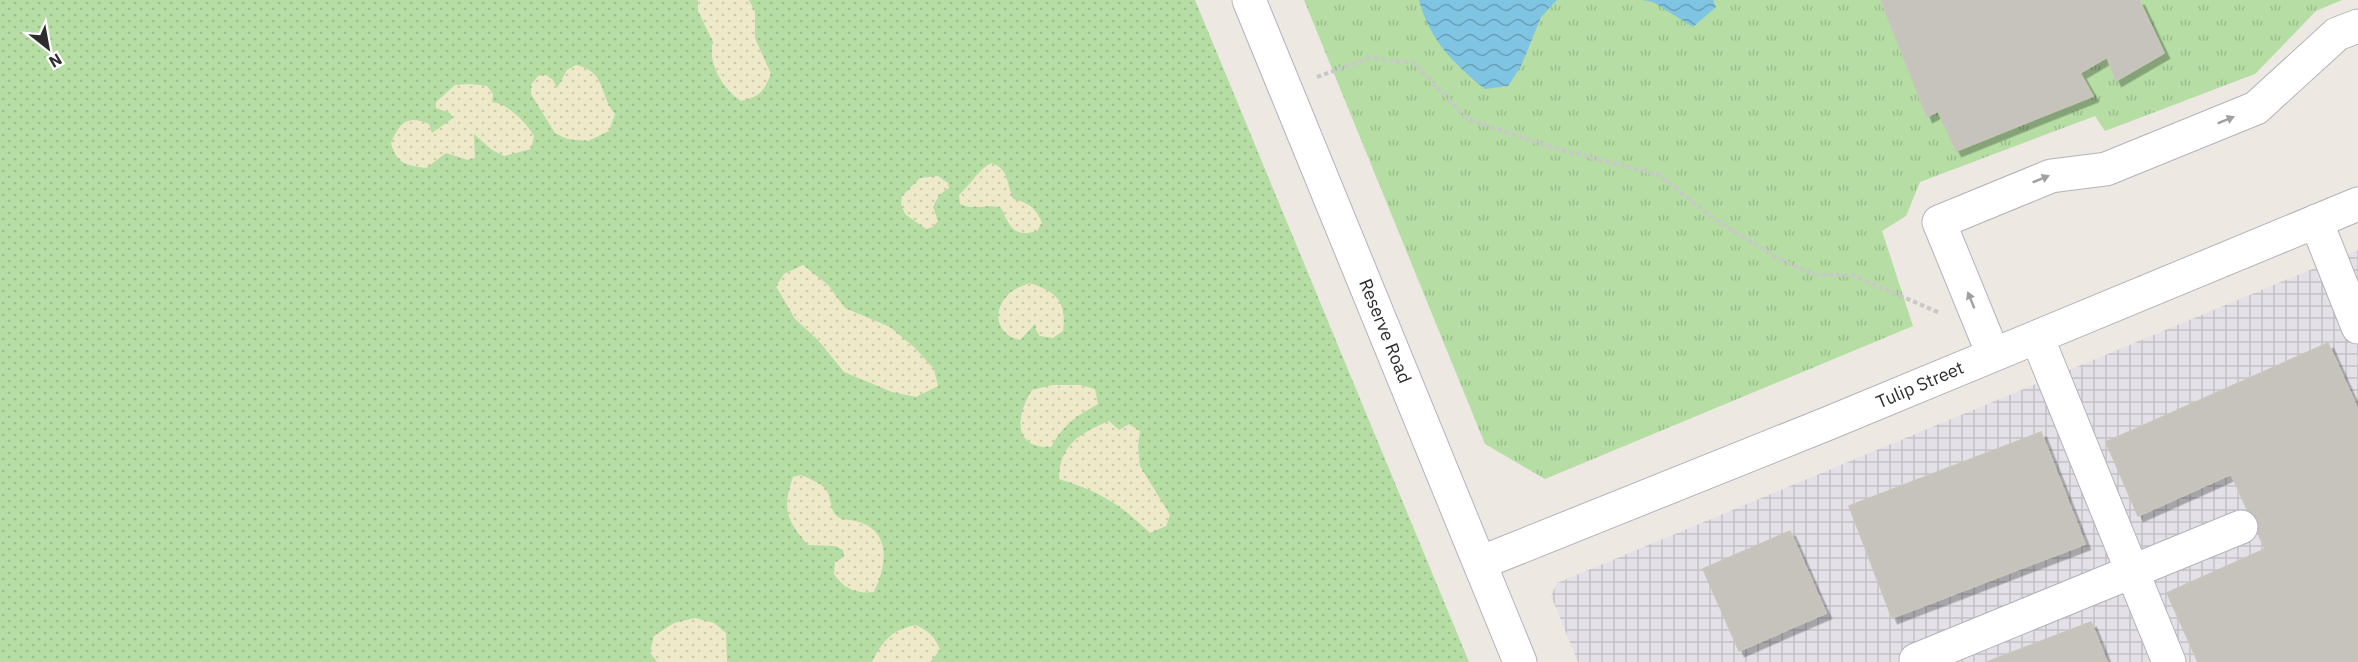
<svg xmlns="http://www.w3.org/2000/svg" width="2358" height="662" font-family="'IBM Plex Sans',sans-serif">
  <defs>
    <pattern id="industrial-grid" width="8" height="8" patternUnits="userSpaceOnUse" patternTransform="scale(1.5)"><rect width="8" height="8" fill="#e3e1e7"/><path d="M0 4h8M4 0v8" fill="none" stroke="#c3c1c6"/></pattern>
    <pattern id="grass-dots" width="8" height="8" patternUnits="userSpaceOnUse" patternTransform="scale(1.5)"><rect width="8" height="8" fill="#b5dda4"/><path d="M2 2h.1M6 6h.1" fill="none" stroke="#9cbe8e" stroke-width="1.8" stroke-linecap="round"/></pattern>
    <pattern id="sand-dots" width="8" height="8" patternUnits="userSpaceOnUse" patternTransform="scale(1.5)"><rect width="8" height="8" fill="#eeeac9"/><path d="M2 2h.1M6 6h.1" fill="none" stroke="#ccc9ad" stroke-width="1.8" stroke-linecap="round"/></pattern>
    <pattern id="park-tufts" width="24" height="20" patternUnits="userSpaceOnUse" patternTransform="scale(1.5)"><rect width="24" height="20" fill="#b5dda4"/><path d="M3 7l-1-3M5 7V3M7 7l1-3M15 17l-1-3M17 17v-4M19 17l1-3" fill="none" stroke="#9cbe8e"/></pattern>
    <pattern id="water-waves" width="16" height="10" patternUnits="userSpaceOnUse" patternTransform="scale(1.5)"><rect width="16" height="10" fill="#80c4e3"/><path d="M0 5q4-4 8 0t8 0" fill="none" stroke="#69a0b8"/></pattern>
    <filter id="shadow"><feDropShadow dx="5.5" dy="5.5" stdDeviation="0" flood-color="#0004"/></filter>
  </defs>
  <rect width="100%" height="100%" fill="#ede9e2"/>
  <path fill="url(#industrial-grid)" d="M2358,250V662H1578L1551,596L1557,583Z"/>
  <path fill="url(#grass-dots)" d="M0,0H1195L1469,662H0Z"/>
  <path fill="url(#sand-dots)" d="M698,0H749L755,12V38L771,74C763,92 761,96 741,101C723,89 707,63 713,42L698,11Z
    M576,65C607,72 599,95 615,114L609,131L588,141L567,139L555,133L531,94V85L538,76L546,75L553,80L557,88L567,70Z
    M470,84L487,86L493,94L492,102C509,104 525,122 534,136L531,149L504,156L492,150L474,134L475,158L468,160L446,153L426,168C405,165 397,164 391,143C399,123 407,114 429,124L432,133L453,118L450,113L436,108V102L455,85Z
    M991,163C1009,168 1007,185 1013,199C1029,203 1036,208 1042,223L1037,231C1014,238 1010,227 1001,208C988,203 975,211 960,204L959,195C971,184 977,171 991,163Z
    M938,176L948,183L949,188L939,195L933,207L938,221L933,227L926,229L905,214L901,204L902,196L920,178Z
    M803,265L828,285L845,308L890,327L915,348L934,369L938,386L916,397L892,392L844,372L818,340L795,319L776,286L784,274Z
    M1029,283C1056,291 1067,301 1063,331L1053,338L1040,336L1036,330L1035,324L1020,340C994,334 992,308 1011,292C1016,288 1023,286 1029,283Z
    M1052,385H1080L1095,389L1098,404C1075,417 1064,424 1051,447C1012,449 1016,415 1032,390Z
    M1109,421L1119,430L1129,424L1140,431L1138,447L1140,466L1170,515L1166,526L1150,533C1119,503 1100,492 1059,479C1059,445 1080,433 1109,421Z
    M801,475C812,480 826,484 829,496C831,502 831,509 835,514C840,521 848,519 856,521C892,531 887,564 874,592C856,594 844,589 834,574L835,562L844,557L843,550L835,546L808,545C786,520 782,508 793,477Z
    M695,618L714,623L726,633L727,662H657L650,652L654,636L674,623Z
    M916,625C928,631 935,636 940,650L930,662H872C883,640 892,630 916,625Z"/>
  <path fill="url(#park-tufts)" d="M1304,0H1881L1927,116L1938,111L1956,151L2093,96L2080,73L2107,57L2116,80L2164,53L2139,0H2342L2316,11L2255,74L2105,131L2095,116L1920,182L1906,216L1882,231L1913,326L1545,479L1485,444Z"/>
  <path fill="url(#water-waves)" d="M1419,0H1557L1541,17L1521,66L1508,86L1485,89C1453,63 1430,41 1419,0Z
    M1642,0H1713L1716,7L1693,27L1653,2Z"/>
  <path fill="#c6c3bd" stroke="#c9c5bb" stroke-width="1.5" filter="url(#shadow)" d="M1881,0H2139L2164,53L2116,81L2107,57L2080,73L2093,96L1956,151L1938,111L1927,117Z
    M2328,343L2358,410V662H2198L2167,593L2265,549L2231,474L2138,516L2106,442Z
    M2041,432L2085,544L1892,618L1849,506Z
    M1790,531L1826,613L1739,651L1703,569Z
    M2091,622L2107,662H1987Z"/>
  <g fill="none" stroke-linecap="round" stroke-linejoin="round">
    <defs>
      <path id="minor" d="M1249,0L1520,662
        M2316,221L2358,327
        M2037,337L2169,662
        M1993,354L1939,222L2051,176L2106,169L2256,108L2337,34L2358,26
        M1480,563L1824,425L2358,204
        M1916,660L2241,527"/>
    </defs>
    <use href="#minor" stroke="#b2b3bc" stroke-width="35"/>
    <path stroke="#c8c8c8" stroke-width="4" stroke-dasharray="4.5 3" stroke-linecap="butt" d="M1317,77L1369,58L1414,63L1467,119L1547,146L1659,175L1714,219L1783,261L1816,275H1852L1940,313"/>
    <use href="#minor" stroke="#fff" stroke-width="33"/>
  </g>
  <defs><path id="oneway-solid" d="M-6-.8H1V-3.2L6.5 0L1 3.2V.8H-6Z" transform="scale(1.5)"/></defs>
  <g fill="#a0a0a0">
    <use href="#oneway-solid" transform="translate(2226 120) rotate(-22)"/>
    <use href="#oneway-solid" transform="translate(2041 179) rotate(-22)"/>
    <use href="#oneway-solid" transform="translate(1971 300) rotate(-112)"/>
  </g>
  <g text-anchor="middle" stroke-width="4.5" stroke-linejoin="round" paint-order="stroke">
    <g font-size="18" fill="#2d2d2d" stroke="#fff">
      <text transform="translate(1385 331) rotate(68)" y="6">Reserve Road</text>
      <text transform="translate(1920 385) rotate(-23)" y="6">Tulip Street</text>
    </g>
  </g>
  <g transform="translate(48 48) rotate(149)" stroke="#ffffff" stroke-width="4.5" paint-order="stroke">
  <path d="M0-4.5L10 22L0 15L-10 22Z" fill="#2d2d2d"/>
  <text y="-9" font-size="16" font-weight="bold" text-anchor="middle" fill="#2d2d2d">N</text>
  </g>
</svg>
